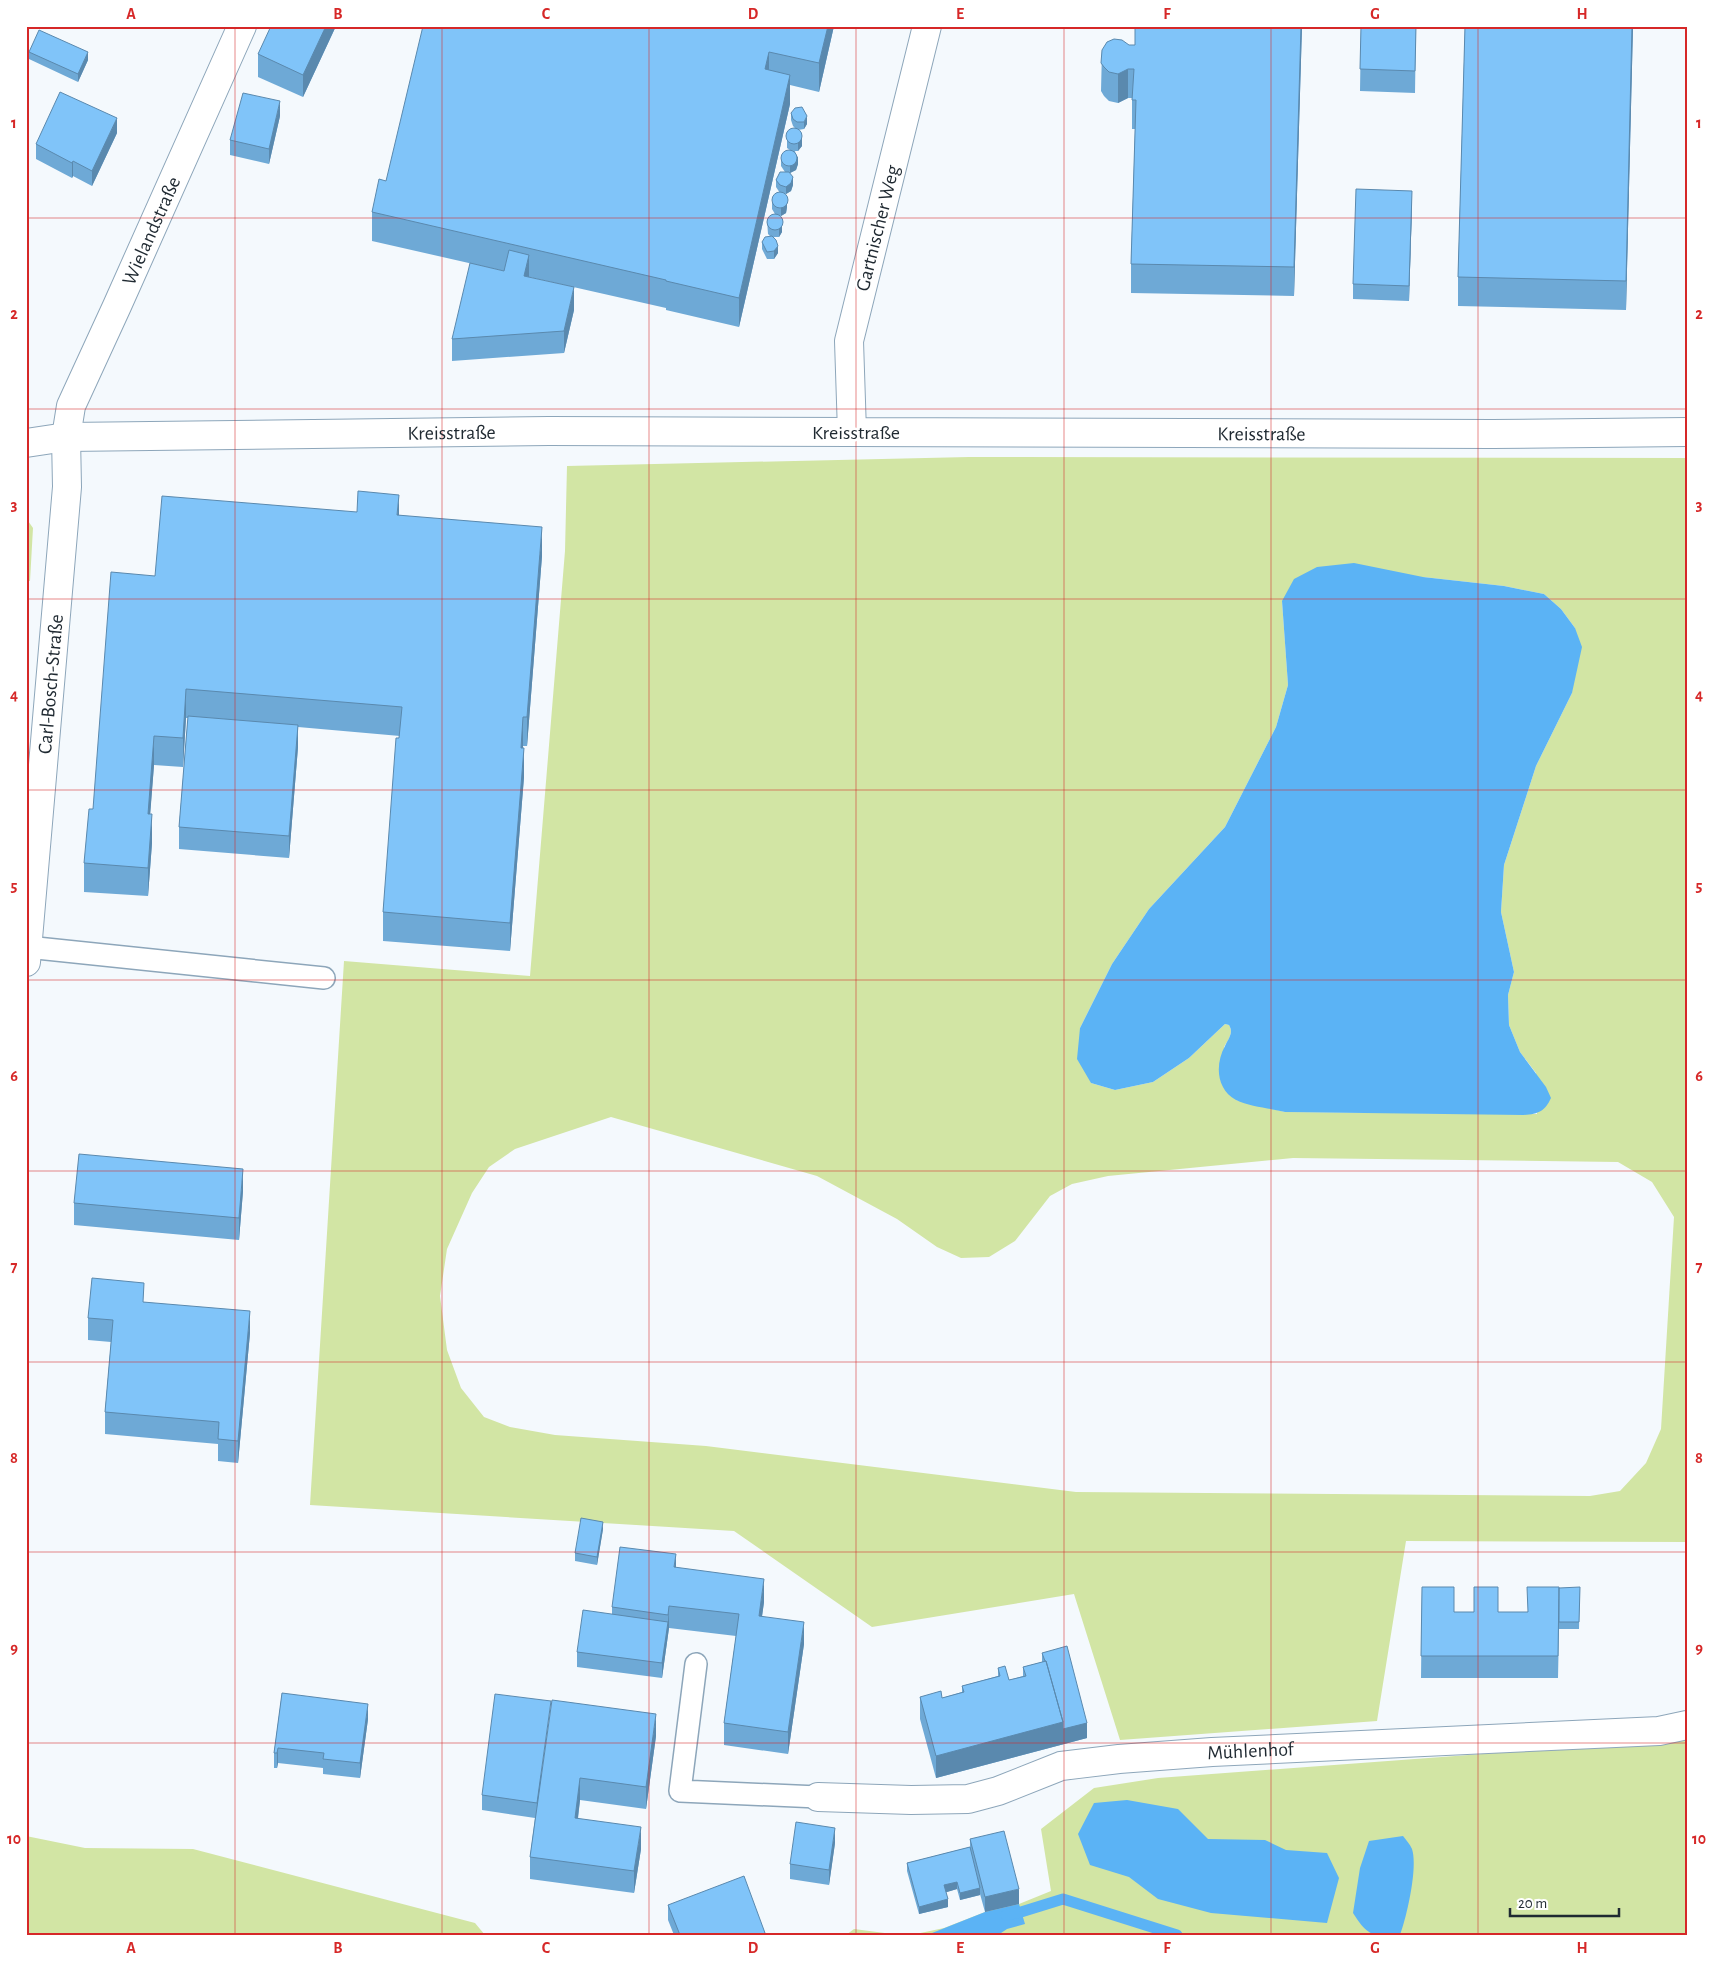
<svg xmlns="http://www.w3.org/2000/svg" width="1713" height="1961" font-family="'Alegreya Sans',sans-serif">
  <rect width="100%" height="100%" fill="#f4f9fd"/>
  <path fill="#d2e5a4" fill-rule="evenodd" d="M969,457L1687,458V1542L1406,1541L1377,1721L1120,1740L1074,1594L872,1627L734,1531L310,1505L344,961L530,976L565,551L567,466ZM1423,577L1504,586L1544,594L1561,609L1575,628L1572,693L1536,766L1504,865L1501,912L1514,972L1508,995L1509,1025L1520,1052L1536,1073L1537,1114L1285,1112L1236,1100L1224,1047C1228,1040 1234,1033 1229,1025L1225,1024L1189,1058L1153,1082L1115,1090L1091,1083L1080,1028L1112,964L1149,909L1225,827L1276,727L1288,685L1282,601ZM611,1117L817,1176L897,1219L937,1247L961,1258L989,1257L1015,1241L1050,1196L1072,1184L1108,1176L1293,1158L1618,1162L1652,1182L1674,1217L1661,1429L1646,1463L1620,1491L1590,1496L1076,1492L706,1446L555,1435L510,1427L484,1417L461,1388L447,1350L440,1296L447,1249L472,1193L489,1167L515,1149Z
    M26,518L33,528L30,581H26Z
    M1687,1735V1935H911L944,1928L985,1912L1019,1904L1051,1891L1041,1829L1094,1788L1158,1778L1659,1741Z
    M26,1836L85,1848L193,1849L475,1923L485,1935H26Z
    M854,1929L900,1935H846Z"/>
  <path fill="#5bb3f5" d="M1354,563L1423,577L1504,586L1544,594L1561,609L1575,628L1582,647L1572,693L1536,766L1504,865L1501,912L1514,972L1508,995L1509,1025L1520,1052L1546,1087L1551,1098C1545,1111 1539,1114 1524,1115L1285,1112C1270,1108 1250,1107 1236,1100C1216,1089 1215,1064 1225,1046C1228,1039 1234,1033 1229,1025L1225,1024L1189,1058L1153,1082L1115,1090L1091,1083L1077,1059L1080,1028L1112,964L1149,909L1225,827L1276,727L1288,685L1282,601L1294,579L1317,567Z
    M1127,1800L1178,1809L1208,1839L1265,1840L1286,1850L1327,1853L1339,1878L1327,1923L1211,1913L1158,1899L1129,1877L1090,1865L1078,1834L1094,1803Z
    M1403,1836C1406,1840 1410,1844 1412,1849C1418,1867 1407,1916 1400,1935C1372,1935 1369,1938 1353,1913L1360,1868L1369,1841Z
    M1019,1904L1025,1924L1007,1929L998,1935H927L985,1912Z"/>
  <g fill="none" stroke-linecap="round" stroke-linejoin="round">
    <path stroke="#5bb3f5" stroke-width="11" d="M1006,1915L1021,1912L1063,1899L1177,1935"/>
    <defs>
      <path id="lane" d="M27,947L324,978
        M696,1664L680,1791L818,1797"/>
      <g id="street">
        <path id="s1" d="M26,443L66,437L549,431L852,432"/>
        <path id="s2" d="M26,962L67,487L66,437L71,406L117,306L242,26"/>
        <path id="s3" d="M818,1797L911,1800L968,1799L998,1791L1061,1766L1119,1759L1212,1752L1659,1731L1687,1725"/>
      </g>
      <g id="secondary">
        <path id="s4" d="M927,26L849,341L852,432L1492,434L1687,432"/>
      </g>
    </defs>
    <use href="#lane" stroke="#8da6ba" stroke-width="24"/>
    <use href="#street" stroke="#8da6ba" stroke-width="30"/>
    <use href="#secondary" stroke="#8da6ba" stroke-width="30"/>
    <use href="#lane" stroke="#fff" stroke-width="21"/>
    <use href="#street" stroke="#fff" stroke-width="28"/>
    <use href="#secondary" stroke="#fff" stroke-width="28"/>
  </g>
  <path fill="#6ea9d6" d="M336,26L303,97L258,77V54Z
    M834,26L819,92L790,85V104L739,327L666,310V308L529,277L574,310L564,353L452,361V339L504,271L372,241V212L386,181Z
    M1302,26L1294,296L1131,293V264L1135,129H1132V98H1128L1118,103L1109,101L1104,96L1101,91L1102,50L1129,45H1135Z
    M1361,26H1416L1415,93L1360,91Z
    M1465,26H1633L1626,310L1458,306V277Z
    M29,52L88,60L78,82L29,59Z
    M791,113L807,124L804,129L798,130L802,146L798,151H795L798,164L796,170L790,173L793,185L791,191L786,194L780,193L776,187V180L785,172L781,166V159L790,150L787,148V134L795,128L793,126L791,120Z
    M280,116L269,164L230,155V140Z
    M117,133L92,186L73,176L72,178L36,159V144Z
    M772,202L787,207L786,213L781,216L778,215L782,232L779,237H774L778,253L774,259H767L762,249V242L770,236L768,234L767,220L775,214L772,209Z
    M1412,206L1409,301L1353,299V284Z
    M399,515L542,556L527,746H523L524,777L510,951L383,941V912L400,736L298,727V747L289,858L179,849V827L188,718H186L183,767L154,765L150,814L152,843L148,896L84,892V863L93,809L155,576Z
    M243,1191L239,1240L74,1225V1203Z
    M144,1302L250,1333L238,1463L218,1461V1444L105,1434V1412L111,1342L88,1340V1318Z
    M603,1529L597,1565L575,1561V1553Z
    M676,1568L764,1602L762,1616L804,1644L788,1754L724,1745V1723L736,1636L669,1628L662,1678L577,1667V1652L612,1614V1607Z
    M1422,1587L1454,1612H1527L1559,1599L1580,1587L1579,1629H1559L1558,1678H1421Z
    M1042,1653L1087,1738L936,1778L920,1719V1697L942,1698L962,1692V1686L998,1676V1668L1009,1680L1023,1676V1667L1042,1662Z
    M282,1693L368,1719L360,1778L323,1774V1768L278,1763L277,1768H274V1753Z
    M656,1736L646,1809L580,1800L578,1819L641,1849L634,1893L530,1879V1857L535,1818L482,1810V1795Z
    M970,1839L1019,1904L985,1912L980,1894V1895L960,1900L957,1889L946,1892L948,1907L919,1914L907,1871V1863L970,1847Z
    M835,1843L829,1885L790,1879V1864Z
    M668,1905L765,1935H674L668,1920Z"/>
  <path fill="#5a89ae" d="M326,26H336L303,97V75Z
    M828,26H834L819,92V63Z
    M1301,26H1302L1294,296V267Z
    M1632,26H1633L1626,310V281Z
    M88,52V60L78,82V74Z
    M769,52V81L765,69Z
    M1128,69V98L1118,103V74Z
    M790,75V104L739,327V298Z
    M280,101V116L269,164V149Z
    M807,116V124L804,129V122Z
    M117,118V133L92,186V171Z
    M802,138V146L798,151V143Z
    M798,156V164L796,170L790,173V166Z
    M73,161V176L72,178V163Z
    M793,177V185L791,191L786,194V187Z
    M1412,191V206L1409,301V286Z
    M787,199V207L786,213L781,216V208Z
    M782,224V232L779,237V229Z
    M778,246V253L774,259V251Z
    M529,255V277L524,276Z
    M574,287V310L564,353V331Z
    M399,495V523L397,515Z
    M542,527V556L527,746V717Z
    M186,689V718L183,767V738Z
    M523,717V746L521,777V748Z
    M298,725V747L289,858V836Z
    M154,736V765L148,843V814Z
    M524,748V777L510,951V923Z
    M152,814V843L148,896V868Z
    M243,1169V1191L239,1240V1218Z
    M250,1311V1333L238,1463V1441Z
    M603,1522V1529L597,1565V1557Z
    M676,1554V1576L674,1567Z
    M764,1579V1602L759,1638V1616Z
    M669,1606V1628L662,1678V1663L668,1622Z
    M804,1622V1644L788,1754V1732Z
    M368,1704V1719L360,1778V1763Z
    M656,1714V1736L646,1809V1787Z
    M1063,1722L1087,1723V1738L936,1778V1756Z
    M278,1748V1763L277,1768V1753Z
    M580,1778V1800L575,1840V1818Z
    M641,1827V1849L634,1893V1871Z
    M835,1828V1843L829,1885V1870Z
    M957,1882V1889L944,1893V1885Z
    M980,1888V1895L960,1900V1893Z
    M1019,1889V1904L985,1912V1897Z
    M948,1899V1907L919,1914V1907Z"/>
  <path fill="#80c4f9" stroke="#5a89ae" d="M271,26H326L303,75L258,54Z
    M423,26H828L819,63L769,52L765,69L790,75L739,298L666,281V280L372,212L379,179L386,181Z
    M1135,26H1301L1294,267L1131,264L1136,100H1132L1134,69H1128L1118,74L1109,72L1104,67L1101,63L1102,50L1107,42L1114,39L1122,40L1129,45H1135Z
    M1361,26H1416L1415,71L1360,69Z
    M1465,26H1632L1626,281L1458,277Z
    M39,30L88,52L78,74L29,52Z
    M60,92L117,118L92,171L73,161L72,163L36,144Z
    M243,93L280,101L269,149L230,140Z
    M802,107L807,116L804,122H797L793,119L791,113L795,108Z
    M786 136a8 8 0 1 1 16 0a8 8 0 1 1-16 0Z
    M781 158a8 8 0 1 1 16 0a8 8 0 1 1-16 0Z
    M780,172H789L793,177L791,183L786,187L780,185L776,180Z
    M1356,189L1412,191L1409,286L1353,284Z
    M772 200a8 8 0 1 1 16 0a8 8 0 1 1-16 0Z
    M767 222a8 8 0 1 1 16 0a8 8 0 1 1-16 0Z
    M772,236L776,240L778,246L774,251L767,252L762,242L765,237Z
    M509,250L529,255L524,276L574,287L564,331L452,339L470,263L504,271Z
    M358,491L399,495L397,515L542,527L527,717H523L521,748H524L510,923L383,912L396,738H399L402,707L186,689L183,738L154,736L148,814H152L148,868L84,863L89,809H93L111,572L155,576L162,496L357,512Z
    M188,716L298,725L289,836L179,827Z
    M79,1154L243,1169L239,1218L74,1203Z
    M92,1278L144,1283L143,1302L250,1311L238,1441L218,1439L219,1422L105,1412L113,1320L88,1318Z
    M581,1518L603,1522L597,1557L575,1553Z
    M620,1547L676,1554L674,1567L764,1579L759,1616L804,1622L788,1732L724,1723L739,1614L669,1606L668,1615L612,1607Z
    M1422,1587H1454V1612H1474V1587H1498V1612H1528L1527,1587H1559L1558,1656H1421Z
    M1580,1587L1579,1622H1559V1588Z
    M583,1610L668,1622L662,1663L577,1652Z
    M1067,1646L1087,1723L1063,1729V1722L1046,1661H1045L1042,1653Z
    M1046,1661L1063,1722L936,1756L920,1697L941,1691L942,1698L964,1692L962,1686L1000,1676L998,1668L1005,1666L1009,1680L1026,1676L1023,1667Z
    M282,1693L368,1704L360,1763L323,1759L324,1753L278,1748L277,1753H274Z
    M495,1694L551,1701L537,1803L482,1795Z
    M552,1700L656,1714L646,1787L580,1778L575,1818L641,1827L634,1871L530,1857Z
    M796,1822L835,1828L829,1870L790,1864Z
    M1004,1831L1019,1889L985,1897L970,1839Z
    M970,1847L980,1888L960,1893L957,1882L944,1885L948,1899L919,1907L907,1863Z
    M744,1876L765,1933L761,1935H680L668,1905Z"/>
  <path fill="none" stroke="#d62828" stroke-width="1" stroke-opacity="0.55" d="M235,26V1935M442,26V1935M649,26V1935M856,26V1935M1064,26V1935M1271,26V1935M1478,26V1935M26,218H1687M26,409H1687M26,599H1687M26,790H1687M26,980H1687M26,1171H1687M26,1362H1687M26,1552H1687M26,1743H1687"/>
  <g text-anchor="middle" stroke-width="5" stroke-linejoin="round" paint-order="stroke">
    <g font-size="20" fill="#1f2931" stroke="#fff">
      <text transform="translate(877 228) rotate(-76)" y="7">Gartnischer Weg</text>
      <text dy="7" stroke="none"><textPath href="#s2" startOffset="751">Wielandstraße</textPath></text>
      <text dy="7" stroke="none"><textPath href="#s1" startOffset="426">Kreisstraße</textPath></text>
      <text x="856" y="439">Kreisstraße</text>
      <text dy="7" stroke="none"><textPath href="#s4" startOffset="825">Kreisstraße</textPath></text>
      <text dy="7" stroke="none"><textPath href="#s2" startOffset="279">Carl-Bosch-Straße</textPath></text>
      <text dy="7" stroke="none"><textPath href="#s3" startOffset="439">Mühlenhof</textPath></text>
    </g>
  </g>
  <rect width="1713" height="1961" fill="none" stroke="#ffffff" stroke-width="55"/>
  <path d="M1510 1908v8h109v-8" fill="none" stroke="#1f2931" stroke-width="2.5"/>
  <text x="1518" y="1908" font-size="15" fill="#1f2931" stroke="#ffffff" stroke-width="4" paint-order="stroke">20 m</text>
  <rect x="28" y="28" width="1658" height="1906" fill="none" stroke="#d62828" stroke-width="2"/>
  <g font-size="16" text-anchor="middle" font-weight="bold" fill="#d62828">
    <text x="131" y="19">A</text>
    <text x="338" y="19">B</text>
    <text x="546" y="19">C</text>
    <text x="753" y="19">D</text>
    <text x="960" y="19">E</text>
    <text x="1167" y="19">F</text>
    <text x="1375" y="19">G</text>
    <text x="1582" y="19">H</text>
    <text x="14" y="128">1</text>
    <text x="1699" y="128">1</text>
    <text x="14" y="319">2</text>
    <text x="1699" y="319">2</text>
    <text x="14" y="510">3</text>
    <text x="1699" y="510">3</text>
    <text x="14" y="700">4</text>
    <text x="1699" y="700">4</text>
    <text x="14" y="891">5</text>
    <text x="1699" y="891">5</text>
    <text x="14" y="1081">6</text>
    <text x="1699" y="1081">6</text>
    <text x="14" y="1272">7</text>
    <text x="1699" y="1272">7</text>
    <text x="14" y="1463">8</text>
    <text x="1699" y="1463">8</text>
    <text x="14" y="1653">9</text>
    <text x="1699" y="1653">9</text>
    <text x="14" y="1844">10</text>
    <text x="1699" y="1844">10</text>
    <text x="131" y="1953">A</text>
    <text x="338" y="1953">B</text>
    <text x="546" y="1953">C</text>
    <text x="753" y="1953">D</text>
    <text x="960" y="1953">E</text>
    <text x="1167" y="1953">F</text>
    <text x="1375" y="1953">G</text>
    <text x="1582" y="1953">H</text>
  </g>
</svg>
